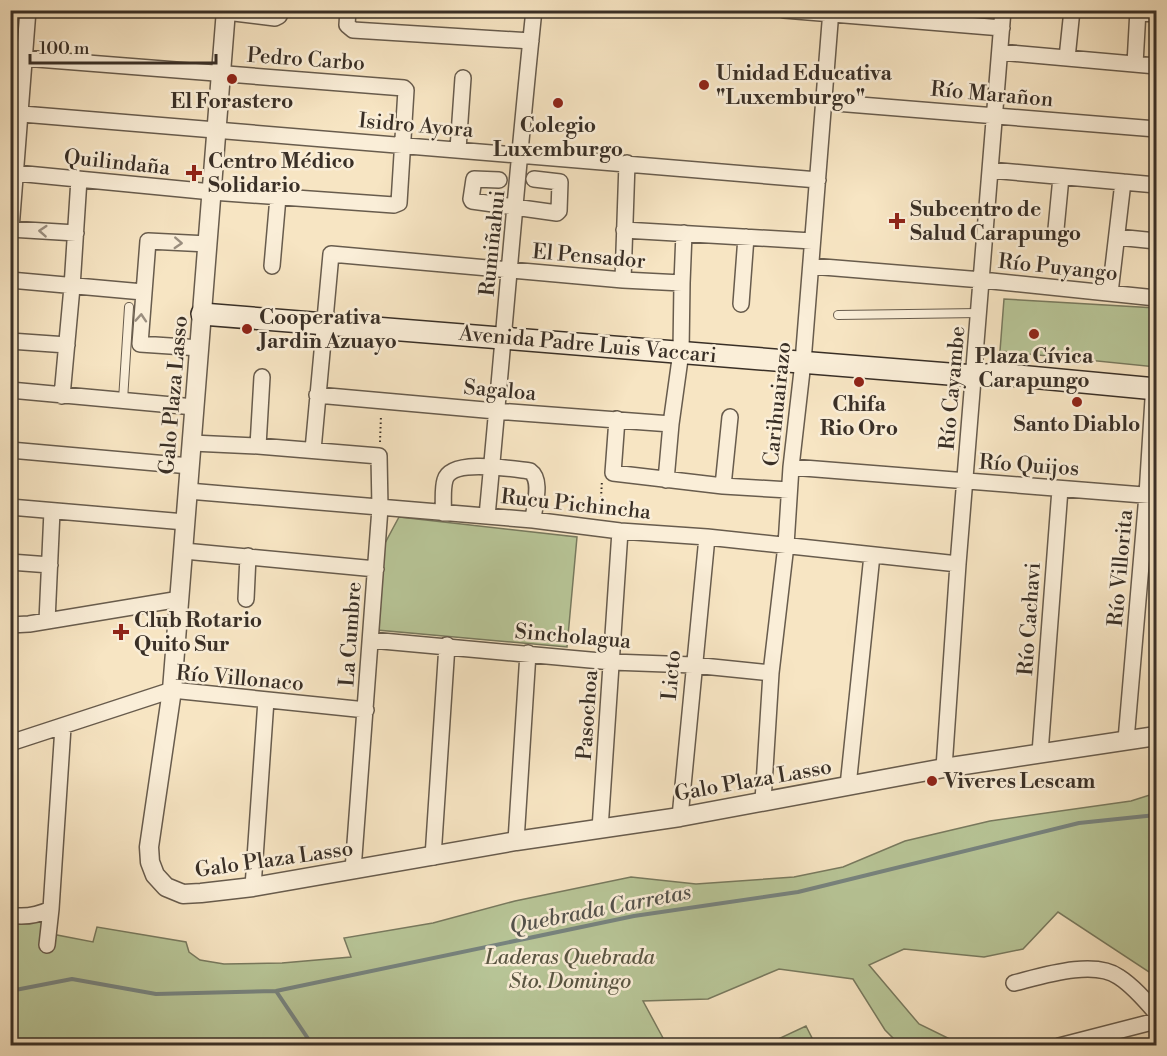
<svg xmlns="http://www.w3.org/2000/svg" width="1167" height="1056" font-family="'Libre Bodoni',serif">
  <rect width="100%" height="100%" fill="#f7e5c3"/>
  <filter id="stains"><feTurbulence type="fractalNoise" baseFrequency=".00333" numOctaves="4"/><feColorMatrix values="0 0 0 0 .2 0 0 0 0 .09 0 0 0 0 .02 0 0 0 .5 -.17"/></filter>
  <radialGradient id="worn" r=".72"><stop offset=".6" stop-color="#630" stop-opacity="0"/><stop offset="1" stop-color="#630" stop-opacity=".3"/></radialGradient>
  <path fill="#b8c698" stroke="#787a5f" stroke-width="1.5" d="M1004,299L1156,308V367L1000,351Z
    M399,517L577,537L567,647L377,630L384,545Z
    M1156,793V973L1152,974L1058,912L1023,949L984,957L904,949L869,965L919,1024L962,1045H900L885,1030L853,979L779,969L708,999L643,1001L663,1038L666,1045H11L10,907L43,912L52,934L93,942L97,927L186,942L189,952L200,960L224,964L282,963L351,957L344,938L433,923L515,901L631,877L696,884L794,877L843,867L905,841L990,821L1131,801Z
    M806,1026L812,1038L796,1045H779L776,1040Z"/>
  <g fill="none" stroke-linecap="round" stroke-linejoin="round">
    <path stroke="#778480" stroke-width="4" d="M10,991L72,979L156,994L276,991L634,916L798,892L1079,823L1156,815
      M276,991L313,1046"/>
    <defs>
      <path id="service" d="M838,315L979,313
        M123,400L129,307"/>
      <path id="minor" d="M348,10L347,25L353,30L531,41
        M784,10L1002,28
        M226,12L275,18L279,16L282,10
        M1138,12L1156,14
        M1000,52L1156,66
        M1067,58L1072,10
        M1135,64L1138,10
        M823,102L1156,129
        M10,113L818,180
        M458,149L463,78
        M990,170L1156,185
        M16,173L212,192L394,205L399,203L406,90L404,88L24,58
        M499,180L474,179L471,199L472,201L557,213L559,211L560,182L534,179
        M10,229L76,233
        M11,229L28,10
        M1056,229L1061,177
        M624,230L812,241
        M1117,237L1156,241
        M272,266L278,197
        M811,266L982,280L1156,298
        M10,280L143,292
        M623,280L627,163
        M682,283L684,233
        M1110,293L1123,182
        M741,304L746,237
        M10,341L67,345
        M200,348L140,344L148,241L208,244
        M10,390L194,407
        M62,396L72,287L79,179
        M617,419L613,473L723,486L789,490
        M192,443L258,446L379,456L380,508L353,870
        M258,446L262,377
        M10,450L190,466
        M313,450L331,254L623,280L682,283L681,352L671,424L496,411L317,395
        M791,467L1156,496
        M666,480L671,424
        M723,486L730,417
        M188,491L533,520L620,531L707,537L958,564
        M10,507L185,522
        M443,513C444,503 442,490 445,480C451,458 512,469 530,471C543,480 534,506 533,520
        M487,516C503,348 516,179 534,10
        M184,551L376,569
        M10,562L50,565
        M246,599L248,556
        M47,621L52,511
        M10,625L29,624L180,599
        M371,640L612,662L693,665L771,673
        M1126,740L1147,495L1153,399
        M10,743L172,690L366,710
        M1040,753L1060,489
        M944,768L958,564L1003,10
        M848,786L872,555
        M763,801L771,673L786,545L791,467L803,362L831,10
        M680,817L707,537
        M600,829L620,531
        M516,841L528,653
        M433,857L447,645
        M253,887L266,700
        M10,915C25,918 38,915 51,909L63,727
        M47,945L51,909
        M1014,983C1042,976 1094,959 1119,977C1133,986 1145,1000 1156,1013
        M1059,1046L1156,1021"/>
      <path id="tertiary" d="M226,10L172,690L149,847L150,862L155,875L166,887L183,894L201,893L253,887L516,841L680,817L944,768L1156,736"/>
      <path id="secondary" d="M202,314L974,376L998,374L1156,389"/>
    </defs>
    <use href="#service" stroke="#685c4d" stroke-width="10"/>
    <use href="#minor" stroke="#685c4d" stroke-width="18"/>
    <use href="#tertiary" stroke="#685c4d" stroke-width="21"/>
    <use href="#secondary" stroke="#392f26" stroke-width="24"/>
    <path stroke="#392f26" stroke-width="2" stroke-dasharray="1.5 3" stroke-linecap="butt" d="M380,442L381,415
      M600,516L602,480"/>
    <use href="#service" stroke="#faeed8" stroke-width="8"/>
    <use href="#minor" stroke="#faeed8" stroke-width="15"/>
    <use href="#tertiary" stroke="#faeed8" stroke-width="18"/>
    <use href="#secondary" stroke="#faeed8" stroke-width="21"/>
  </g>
  <defs><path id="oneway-chevron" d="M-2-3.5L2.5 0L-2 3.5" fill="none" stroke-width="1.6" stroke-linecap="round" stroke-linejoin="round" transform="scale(1.5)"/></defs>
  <g stroke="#9a8e7f">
    <use href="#oneway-chevron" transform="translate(43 231) rotate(-176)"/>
    <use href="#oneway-chevron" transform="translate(178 243) rotate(3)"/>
    <use href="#oneway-chevron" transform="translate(141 318) rotate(-86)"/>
  </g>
  <g fill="#8f2418" stroke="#faeed8" stroke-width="2">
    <circle cx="232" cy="79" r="6"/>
    <circle cx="704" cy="85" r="6"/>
    <circle cx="558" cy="103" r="6"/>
    <path d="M191 164h6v6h6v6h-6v6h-6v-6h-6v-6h6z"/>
    <path d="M894 212h6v6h6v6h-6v6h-6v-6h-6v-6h6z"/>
    <circle cx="247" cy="329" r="6"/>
    <circle cx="1034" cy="334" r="6"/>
    <circle cx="859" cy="382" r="6"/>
    <circle cx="1077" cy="402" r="6"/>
    <path d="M118 623h6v6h6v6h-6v6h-6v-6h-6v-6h6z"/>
    <circle cx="932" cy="781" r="6"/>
  </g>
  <g text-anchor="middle" stroke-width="5" stroke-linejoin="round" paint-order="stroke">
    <g font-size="21" fill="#392f26" stroke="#faeed8">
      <text transform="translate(306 59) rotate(4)" y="7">Pedro Carbo</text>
      <text transform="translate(992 94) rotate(5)" y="7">Río Marañon</text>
      <text transform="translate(416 125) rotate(5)" y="7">Isidro Ayora</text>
      <text transform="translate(117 162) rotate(6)" y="7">Quilindaña</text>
      <text transform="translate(492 243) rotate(-84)" y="7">Rumiñahui</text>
      <text transform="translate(589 256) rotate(5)" y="7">El Pensador</text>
      <text transform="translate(1058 267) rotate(6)" y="7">Río Puyango</text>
      <text transform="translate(588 344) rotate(5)" y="7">Avenida Padre Luis Vaccari</text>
      <text transform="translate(952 388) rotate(-85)" y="7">Río Cayambe</text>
      <text transform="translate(500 390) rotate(5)" y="7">Sagaloa</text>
      <text transform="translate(173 395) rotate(-85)" y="7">Galo Plaza Lasso</text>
      <text transform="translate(777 404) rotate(-84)" y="7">Carihuairazo</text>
      <text transform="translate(1029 465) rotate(4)" y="7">Río Quijos</text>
      <text transform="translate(576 504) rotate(6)" y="7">Rucu Pichincha</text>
      <text transform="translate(1120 568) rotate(-85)" y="7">Río Villorita</text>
      <text transform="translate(1029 619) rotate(-86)" y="7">Río Cachavi</text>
      <text transform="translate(350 634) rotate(-86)" y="7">La Cumbre</text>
      <text transform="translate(573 636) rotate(5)" y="7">Sincholagua</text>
      <text transform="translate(671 675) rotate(-85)" y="7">Licto</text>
      <text transform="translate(240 678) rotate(5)" y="7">Río Villonaco</text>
      <text transform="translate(587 715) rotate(-86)" y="7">Pasochoa</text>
      <text transform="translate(753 780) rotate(-10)" y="7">Galo Plaza Lasso</text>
      <text transform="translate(274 859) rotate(-8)" y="7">Galo Plaza Lasso</text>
    </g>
    <g font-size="21" font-weight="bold" fill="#392f26" stroke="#faeed8" text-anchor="start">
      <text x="716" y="80">Unidad Educativa<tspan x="716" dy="24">"Luxemburgo"</tspan></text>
      <text x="232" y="108" text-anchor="middle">El Forastero</text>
      <text x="558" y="132" text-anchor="middle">Colegio<tspan x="558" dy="24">Luxemburgo</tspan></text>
      <text x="208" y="168">Centro Médico<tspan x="208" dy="24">Solidario</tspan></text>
      <text x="910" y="216">Subcentro de<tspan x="910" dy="24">Salud Carapungo</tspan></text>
      <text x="259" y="324">Cooperativa<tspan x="259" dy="24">Jardin Azuayo</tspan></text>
      <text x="1034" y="363" text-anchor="middle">Plaza Cívica<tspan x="1034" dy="24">Carapungo</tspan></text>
      <text x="859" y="411" text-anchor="middle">Chifa<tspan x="859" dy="24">Rio Oro</tspan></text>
      <text x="1077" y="431" text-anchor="middle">Santo Diablo</text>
      <text x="134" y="627">Club Rotario<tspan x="134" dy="24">Quito Sur</tspan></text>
      <text x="944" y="788">Viveres Lescam</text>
    </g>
    <g font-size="21" font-style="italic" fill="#595542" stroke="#faeed8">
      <text x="570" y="964">Laderas Quebrada<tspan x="570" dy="24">Sto. Domingo</tspan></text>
    </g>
    <g font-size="22" font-style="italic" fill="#53524c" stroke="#faeed8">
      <text transform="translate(600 908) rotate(-11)" y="8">Quebrada Carretas</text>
    </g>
  </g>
  <rect width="1167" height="1056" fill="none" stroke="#f7e5c3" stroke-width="36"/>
  <rect x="12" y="12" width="1143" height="1032" fill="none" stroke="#392f26" stroke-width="3"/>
  <rect x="18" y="18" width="1131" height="1020" fill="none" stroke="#392f26" stroke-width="1.5"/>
  <path d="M30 54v9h186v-9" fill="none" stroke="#392f26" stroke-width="3"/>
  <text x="39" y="54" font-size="18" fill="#392f26" stroke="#faeed8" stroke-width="4.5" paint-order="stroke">100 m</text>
  <rect width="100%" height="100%" filter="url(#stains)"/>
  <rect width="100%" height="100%" fill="url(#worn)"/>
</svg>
